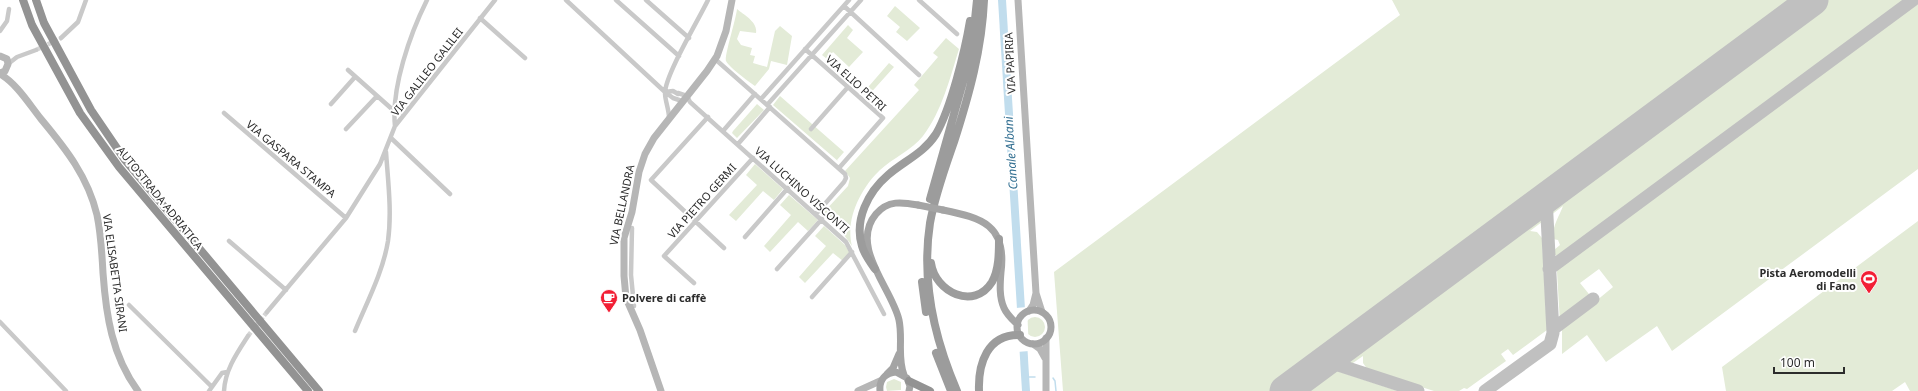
<svg xmlns="http://www.w3.org/2000/svg" width="1918" height="391" font-family="'Noto Sans',sans-serif">
  <rect width="100%" height="100%" fill="#fff"/>
  <path fill="#e3ebd7" d="M1392,0H1918V169L1672,351L1657,326L1606,362L1587,335L1562,354V329L1613,287L1599,269L1580,283L1593,299L1560,323L1556,255H1555L1554,250L1560,245L1558,240L1553,239C1552,226 1559,217 1563,206L1530,231L1537,232L1542,238L1547,330L1513,355L1508,349L1501,354L1506,361L1467,389L1464,388L1459,391H1434L1368,370L1363,363V356L1340,372L1398,391H1063L1054,272L1400,15Z
    M895,6L920,28L907,41L896,32L900,27L887,16Z
    M737,9C744,15 758,22 756,33L740,31L737,39L741,45L752,48L750,55L755,56L753,63L767,67L775,31L780,26L792,36L787,65L771,61L769,69L755,86C748,81 730,68 726,61C724,57 736,19 737,9Z
    M848,25L853,30L847,38L863,52L849,67L833,52L827,59L822,55Z
    M946,38L959,49C950,78 942,111 923,136C912,150 893,158 880,170C861,188 845,219 852,246L844,235L846,231L824,212L848,186L850,178L845,171L919,90L914,85L938,57L933,53Z
    M889,63L894,67L867,97L863,93Z
    M780,96L844,152L837,160L839,162L773,105Z
    M757,104L764,110L737,138L732,133L733,131Z
    M755,164L783,189L774,200L763,191L736,221L729,215L757,185L746,175Z
    M789,195L818,220L808,231L798,222L770,252L764,246L791,215L780,205Z
    M1918,221V391H1910L1905,382L1892,391H1726L1722,367Z
    M824,226L845,245L850,253L843,261L833,253L805,283L799,277L826,246L815,236Z
    M1025 327a10 10 0 1 1 20 0a10 10 0 1 1-20 0Z
    M894,379L901,382V390L887,391L886,387L887,382Z"/>
  <path fill="#c1dded" d="M998,0H1006L1030,391H1022Z"/>
  <path fill="#fff" d="M1027,307L1029,351L1017,352L1015,308Z"/>
  <g fill="none" stroke-linecap="round" stroke-linejoin="round">
    <path stroke="#c1dded" stroke-width="1.5" d="M1029,377H1035
      M1053,378L1055,381L1056,391"/>
    <path stroke="#c0c0c0" stroke-width="13" d="M1549,269L1913,0
      M1553,329L1593,299
      M1326,361L1418,391
      M1485,391L1550,344L1553,333L1546,197"/>
    <path stroke="#c0c0c0" stroke-width="31" d="M1285,391L1813,0"/>
    <path stroke="#d5d5d5" stroke-width="4.5" stroke-dasharray="4.5 2" stroke-linecap="butt" d="M36,50L61,38
      M248,336L267,312"/>
    <path stroke="#c9c9c9" stroke-width="4.5" d="M566,0L665,92L673,98L682,101
      M616,0L679,56
      M646,0L689,38
      M919,0L957,34
      M844,6L919,75
      M480,18L525,58
      M0,31L7,21L9,9
      M61,38L78,22L86,0
      M805,49L883,118L839,168
      M715,59L845,174L846,178L844,182L816,214
      M8,64L17,57L36,50
      M348,70L393,110
      M665,92L673,91L678,94
      M678,93L687,96L690,102L846,242L884,314
      M761,99L849,0
      M331,104L355,77
      M767,105L861,0
      M224,113L346,218
      M708,117L651,180L724,248
      M669,118C669,109 665,101 665,93C665,75 699,19 708,0
      M395,126C391,88 410,34 427,0
      M346,129L377,96
      M811,129L848,87
      M723,131L755,94
      M391,138L450,194
      M738,144L770,107
      M632,228L631,275L634,306
      M745,237L788,188
      M229,241L286,290
      M777,269L822,219
      M694,283L664,256L753,158
      M812,297L852,252
      M129,305L212,387
      M267,312L346,218L380,164L395,126L495,0
      M0,322L66,391
      M355,331C367,302 383,272 388,241C392,212 388,181 386,152
      M209,391L222,373L227,372
      M224,391C225,370 237,353 248,336"/>
    <path stroke="#b6b6b6" stroke-width="7" d="M1018,0L1036,293L1042,312
      M0,56L7,59L8,64L5,71L0,73
      M0,74C17,84 29,104 41,119C66,149 88,177 97,215C101,234 102,254 103,273C106,315 112,356 138,391
      M1029,311L1033,305L1036,293
      M1033,344L1040,349L1045,358
      M661,391L640,330L626,298L624,276V238L632,212L639,172L645,154L654,138L707,71L717,56L726,31L732,0
      M858,391L880,381
      M1046,391V338"/>
    <path stroke="#a4a4a4" stroke-width="7" d="M943,210C982,218 1007,225 1001,272C1000,284 999,297 1004,308C1007,315 1013,320 1018,325
      M1017 327a17 17 0 1 1 34 0a17 17 0 1 1-34 0Z
      M887,374L893,368L899,354
      M904,375C897,357 903,339 899,320C892,289 849,246 876,214C888,200 902,202 918,205
      M880,391C879,380 885,373 896,372L907,378L910,386L909,391"/>
    <path stroke="#9c9c9c" stroke-width="8" d="M930,199L969,61L973,39L977,0
      M931,263C935,292 974,311 992,282C999,270 999,253 999,239
      M875,269C870,262 864,254 862,246C854,220 868,192 888,175C904,161 924,153 936,134C951,108 965,51 970,21
      M922,282L926,312
      M936,353L951,391
      M957,391C934,338 921,282 930,223C935,195 945,168 954,142C969,95 982,49 984,0
      M979,391C978,364 987,334 1020,335"/>
    <path stroke="#939393" stroke-width="8" d="M23,0L32,25L80,113L119,167L308,391
      M36,0L44,23L91,110L125,160L319,391
      M909,381L930,391"/>
    <path stroke="#a4a4a4" stroke-width="7" d="M918,205L943,210"/>
  </g>
  <defs>
    <symbol id="stadium-pin" viewBox="-11 -11 22 30"><path d="M0 17L-7.5 6A9.5 9.5 0 1 1 7.5 6Z" fill="#f21f35" stroke="#fff"/><path d="M0-5a6.5 5 0 1 0 0 10a6.5 5 0 1 0 0-10ZM-3.5-1.8h7v3.6h-7Z" fill="#fff"/></symbol>
    <symbol id="cafe-pin" viewBox="-11 -11 22 30"><path d="M0 17L-7.5 6A9.5 9.5 0 1 1 7.5 6Z" fill="#f21f35" stroke="#fff"/><path d="M-5.5-4.5H6V0H3Q3 3.5 0 3.5H-2.5Q-5.5 3.5-5.5 0ZM3-3.2v2h1.7v-2ZM-6 4.5H4V6H-6Z" fill="#fff"/></symbol>
  </defs>
  <g fill-rule="evenodd">
    <use href="#stadium-pin" x="1859" y="269" width="20" height="27"/>
    <use href="#cafe-pin" x="599" y="288" width="20" height="27"/>
  </g>
  <g text-anchor="middle" stroke-width="4" stroke-linejoin="round" paint-order="stroke">
    <g font-size="11" fill="#2c2c2c" stroke="#fff">
      <text transform="translate(1010 63) rotate(-93)" y="4">VIA PAPIRIA</text>
      <text transform="translate(427 72) rotate(-52)" y="4">VIA GALILEO GALILEI</text>
      <text transform="translate(856 83) rotate(42)" y="4">VIA ELIO PETRI</text>
      <text transform="translate(291 159) rotate(40)" y="4">VIA GASPARA STAMPA</text>
      <text transform="translate(802 190) rotate(42)" y="4">VIA LUCHINO VISCONTI</text>
      <text transform="translate(160 198) rotate(51)" y="4">AUTOSTRADA ADRIATICA</text>
      <text transform="translate(702 201) rotate(-48)" y="4">VIA PIETRO GERMI</text>
      <text transform="translate(622 205) rotate(-78)" y="4">VIA BELLANDRA</text>
      <text transform="translate(115 273) rotate(82)" y="4">VIA ELISABETTA SIRANI</text>
    </g>
    <g font-size="11" font-weight="bold" fill="#2c2c2c" stroke="#fff" text-anchor="end">
      <text x="1856" y="277">Pista Aeromodelli<tspan x="1856" dy="13">di Fano</tspan></text>
      <text x="622" y="302" text-anchor="start">Polvere di caffè</text>
    </g>
    <g font-size="12" font-style="italic" fill="#357193" stroke="#fff">
      <text transform="translate(1011 153) rotate(-94)" y="4">Canale Albani</text>
    </g>
  </g>
  <path d="M1774 367v6h70v-6" fill="none" stroke="#2c2c2c" stroke-width="2"/>
  <text x="1780" y="367" font-size="12" fill="#2c2c2c" stroke="#ffffff" stroke-width="3" paint-order="stroke">100 m</text>
</svg>
